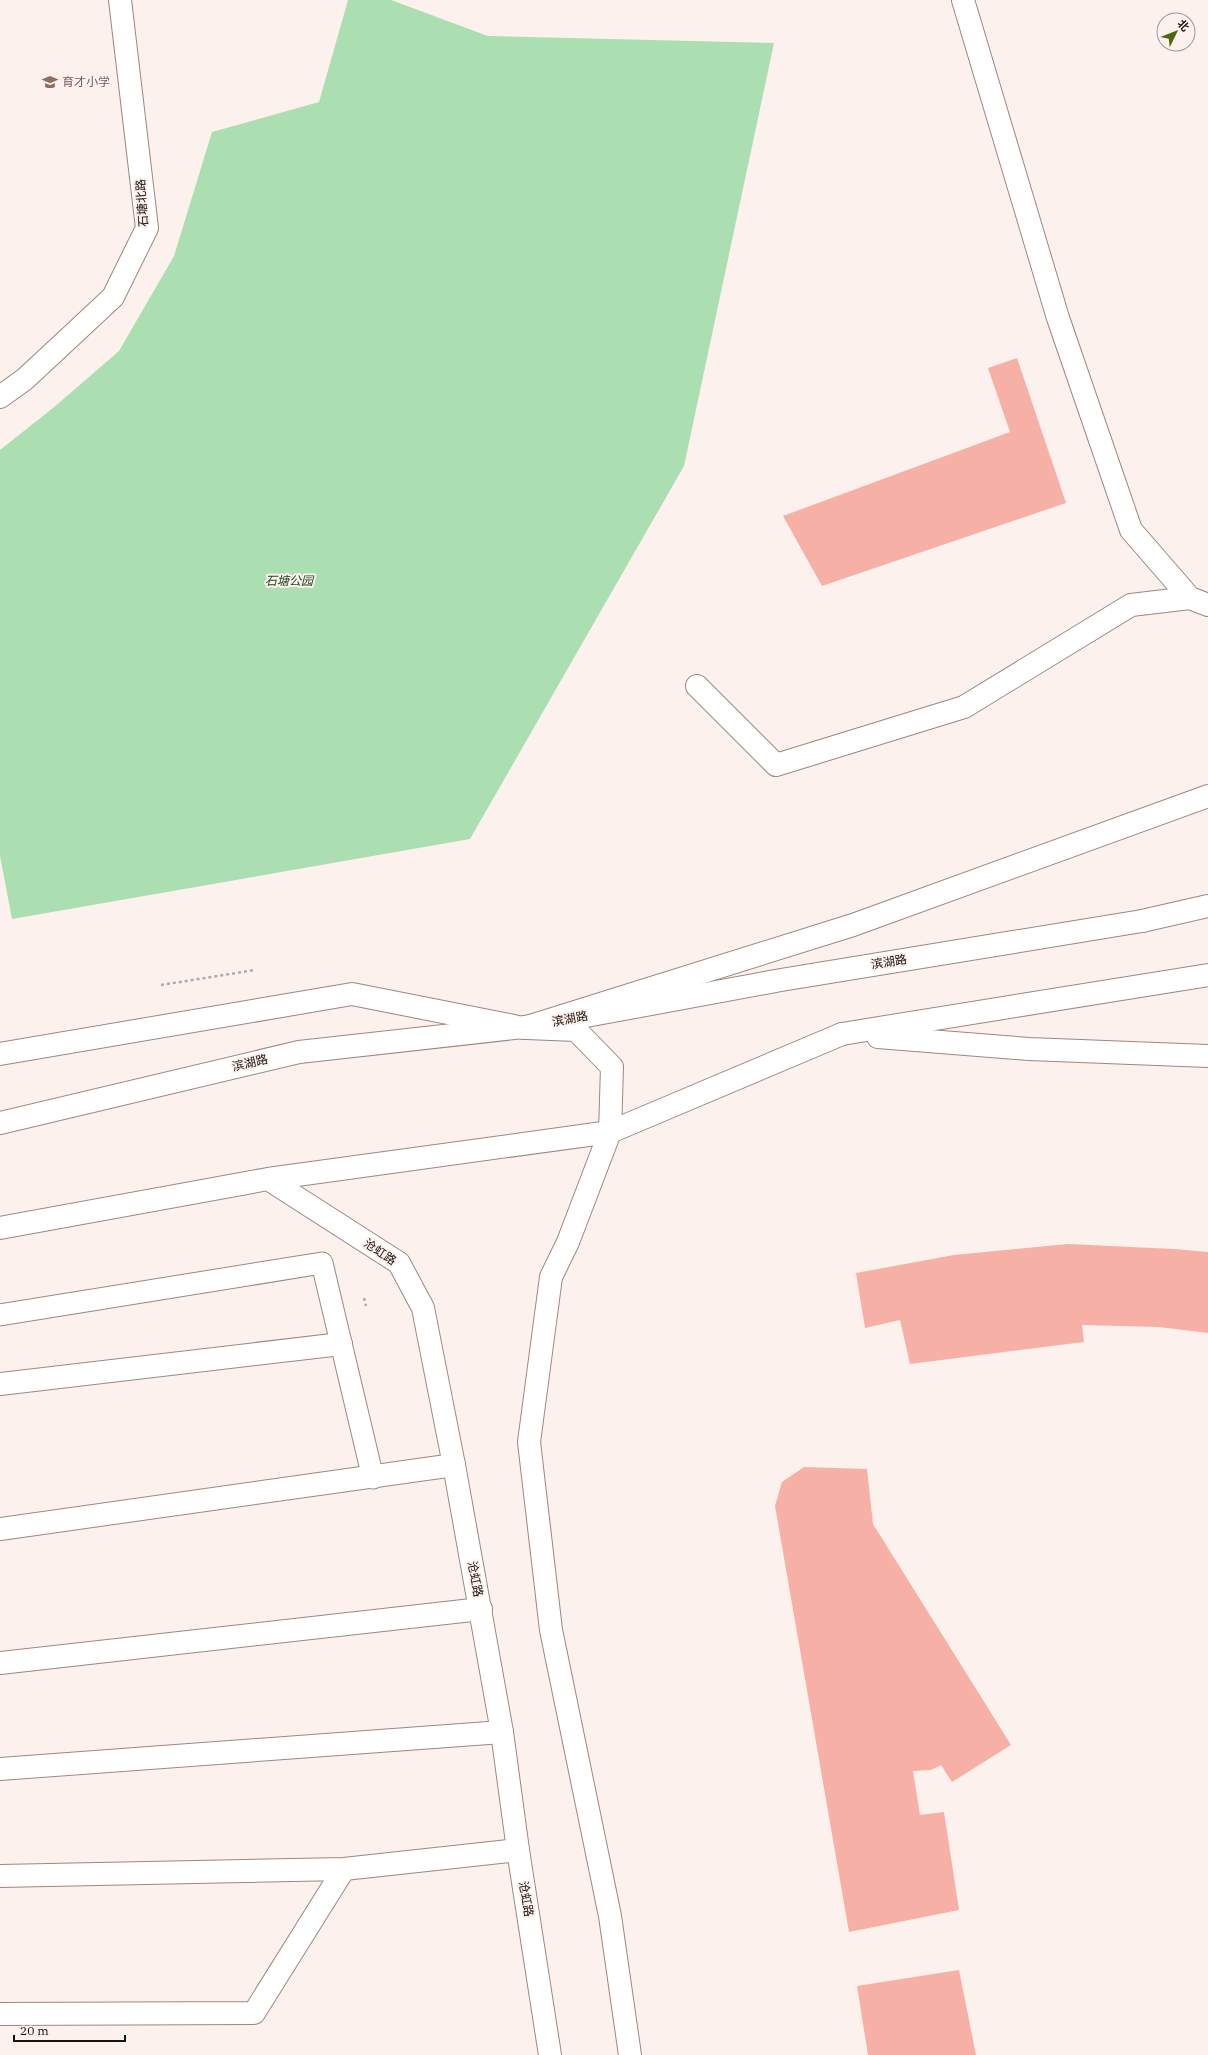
<svg xmlns="http://www.w3.org/2000/svg" width="1208" height="2055" font-family="'IBM Plex Serif','Noto Sans SC',serif">
  <rect width="100%" height="100%" fill="#fcf1ec"/>
  <path fill="#abdfb2" d="M348,0H391L488,36L774,43L684,466L470,839L12,919L0,856V450L53,408L119,351L174,256L212,132L319,102Z"/>
  <path fill="#f6b0a5" d="M1017,358L1066,503L822,586L783,516L1010,432L988,368Z
    M1068,1244L1174,1249L1208,1252V1333L1159,1327L1082,1325L1084,1342L910,1364L900,1320L865,1328L856,1273L954,1255Z
    M804,1467L867,1469L873,1524L1011,1745L952,1782L941,1765L931,1770L913,1771L920,1815L944,1812L959,1910L849,1932L775,1506L782,1482Z
    M959,1970L976,2055H868L857,1986Z"/>
  <g fill="none" stroke-linecap="round" stroke-linejoin="round">
    <defs>
      <path id="service" d="M0,1315L322,1263L373,1478"/>
      <path id="minor" d="M963,0L1058,318L1131,530L1190,598
        M0,397L25,379L113,297L147,228L120,0
        M697,686L776,765L964,707L1131,605L1190,598L1208,605
        M0,1054L352,994L514,1026
        M0,1384L341,1344
        M0,1529L454,1465
        M0,1663L481,1609
        M0,1769L502,1732
        M0,1876L344,1869L518,1850
        M0,2014L254,2013L344,1869"/>
      <path id="secondary" d="M586,1016L781,980L1142,921
        M527,1028L576,1030L612,1067L610,1132L568,1242L551,1277L529,1442L551,1630L610,1916L630,2055
        M0,1123L299,1052L542,1025
        M268,1179L399,1263L423,1308L454,1465L502,1732L518,1850L550,2055
        M0,1228L268,1179L610,1132L842,1034"/>
      <path id="trunk" d="M1142,921L1208,906
        M524,1028L853,925L1208,796
        M842,1034L1208,975
        M878,1037L1029,1049L1208,1056"/>
    </defs>
    <use href="#service" stroke="#9e877c" stroke-width="23"/>
    <use href="#minor" stroke="#9e877c" stroke-width="24"/>
    <use href="#secondary" stroke="#9e877c" stroke-width="24"/>
    <use href="#trunk" stroke="#9e877c" stroke-width="24"/>
    <path stroke="#b3a9a4" stroke-width="2.5" stroke-dasharray="3 3" stroke-linecap="butt" d="M161,985L255,970
      M364,1298L366,1306"/>
    <use href="#service" stroke="#fff" stroke-width="21"/>
    <use href="#minor" stroke="#fff" stroke-width="22"/>
    <use href="#secondary" stroke="#fff" stroke-width="22"/>
    <use href="#trunk" stroke="#fff" stroke-width="22"/>
  </g>
  <defs>
    <symbol id="school-bare" viewBox="-9 -9 18 18"><path d="M0-5L7-2L0 1L-7-2ZM-4 1L0 2.5L4 1V4Q0 6-4 4Z" fill="#8d6e63" stroke="#fcf1ec" stroke-width="2.5" paint-order="stroke"/></symbol>
  </defs>
  <g fill-rule="evenodd">
    <use href="#school-bare" x="39" y="71" width="22" height="22"/>
  </g>
  <g text-anchor="middle" stroke-width="4" stroke-linejoin="round" paint-order="stroke">
    <g font-size="12" fill="#785e54" stroke="#fcf1ec" text-anchor="start">
      <text x="62" y="86">育才小学</text>
    </g>
    <g font-size="12" fill="#19100c" stroke="#fcf1ec">
      <text transform="translate(142 203) rotate(-94)" y="4">石塘北路</text>
      <text transform="translate(889 962) rotate(-9)" y="4">滨湖路</text>
      <text transform="translate(570 1019) rotate(-11)" y="4">滨湖路</text>
      <text transform="translate(250 1063) rotate(-13)" y="4">滨湖路</text>
      <text transform="translate(380 1252) rotate(34)" y="4">沧虹路</text>
      <text transform="translate(475 1579) rotate(79)" y="4">沧虹路</text>
      <text transform="translate(526 1899) rotate(80)" y="4">沧虹路</text>
    </g>
    <g font-size="12" font-style="italic" fill="#1b4a25" stroke="#fcf1ec">
      <text x="289" y="585">石塘公园</text>
    </g>
  </g>
  <g transform="translate(1176 32) rotate(47)"><circle r="19" fill="#fcf1ec" stroke="#a19792"/>
  <path d="M0-3L7 15L0 10L-7 15Z" fill="#516612"/>
  <text y="-6" font-size="11" font-weight="bold" text-anchor="middle" fill="#19100c">北</text>
  </g>
  <path d="M14 2035v6h111v-6" fill="none" stroke="#19100c" stroke-width="2"/>
  <text x="20" y="2035" font-size="12" fill="#19100c" stroke="#fcf1ec" stroke-width="3" paint-order="stroke">20 m</text>
</svg>
